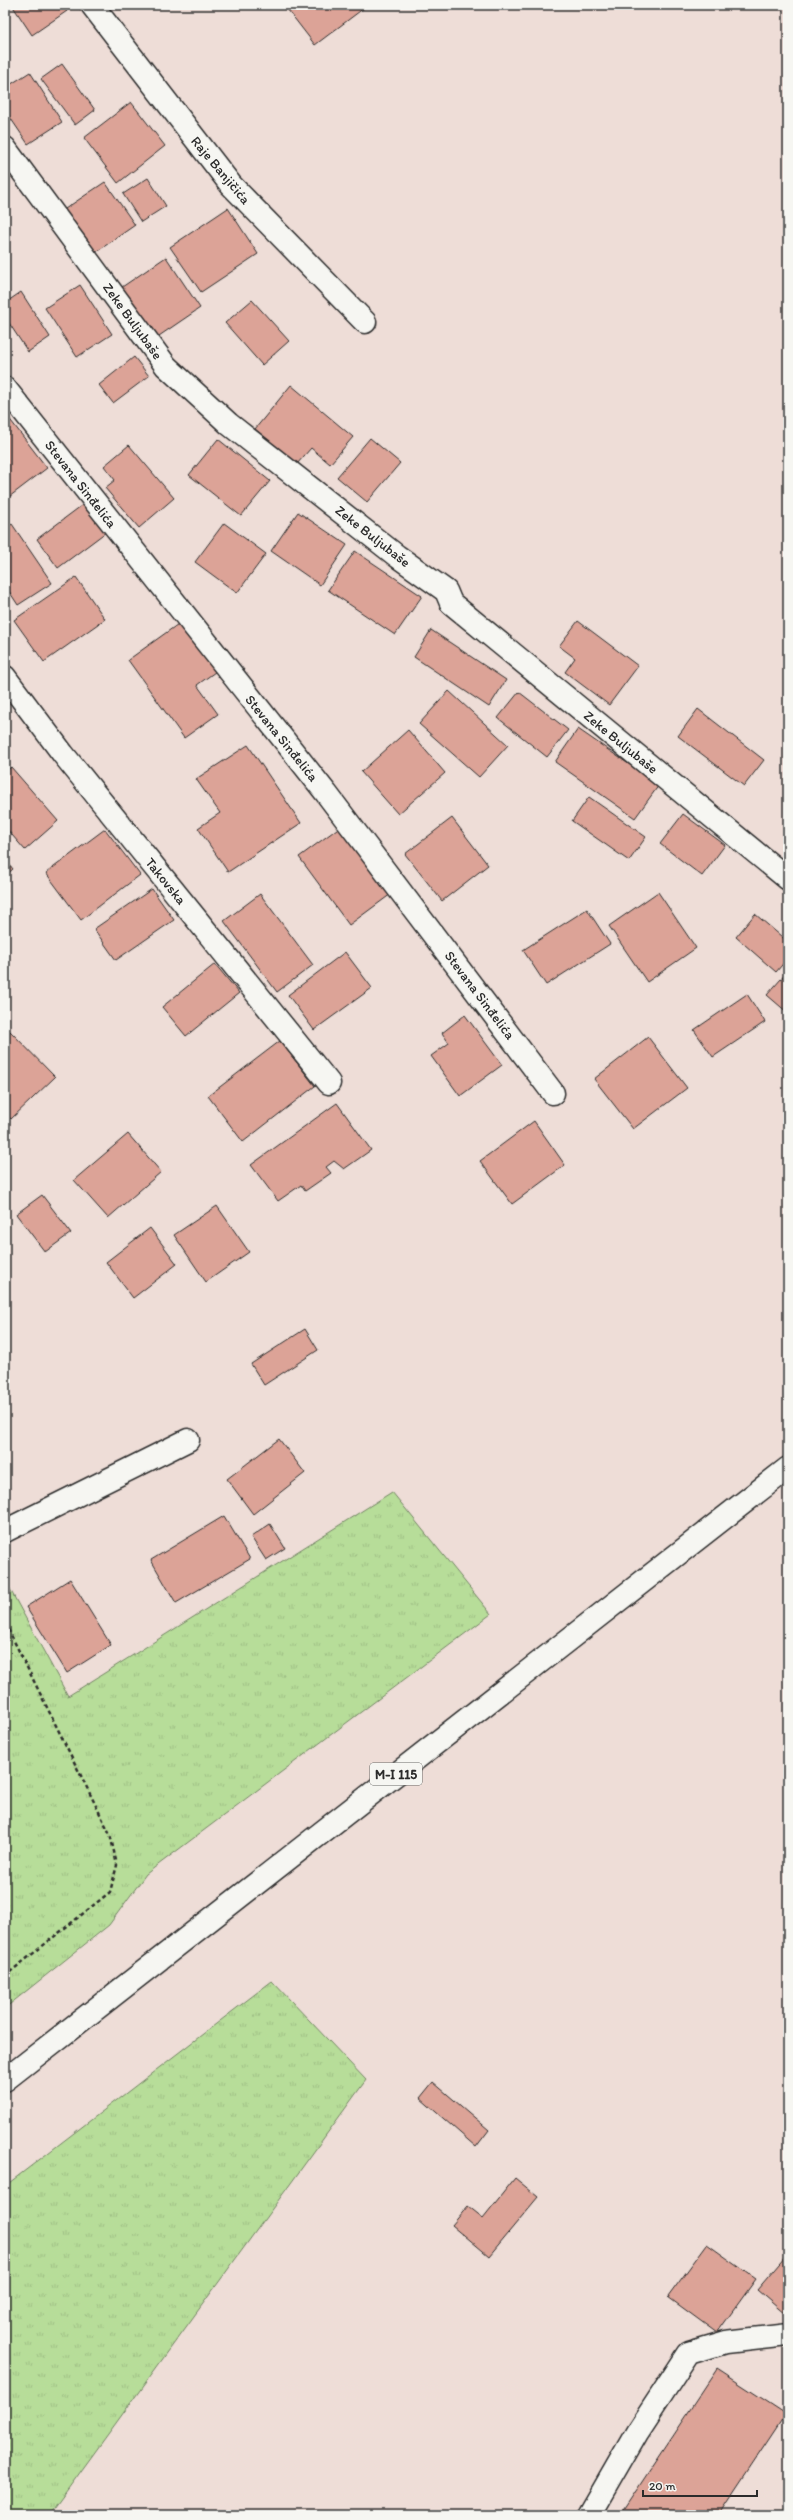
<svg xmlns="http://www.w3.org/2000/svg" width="793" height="2520" font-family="Itim,sans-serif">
  <defs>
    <pattern id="grass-tufts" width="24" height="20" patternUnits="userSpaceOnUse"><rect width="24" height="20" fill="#b7dd99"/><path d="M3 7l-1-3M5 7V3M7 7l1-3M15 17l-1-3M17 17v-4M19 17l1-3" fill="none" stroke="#9ebe84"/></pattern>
  </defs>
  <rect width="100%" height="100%" fill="#eeddd7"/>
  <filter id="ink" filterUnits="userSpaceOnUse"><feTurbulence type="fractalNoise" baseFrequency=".025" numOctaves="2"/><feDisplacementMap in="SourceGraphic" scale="8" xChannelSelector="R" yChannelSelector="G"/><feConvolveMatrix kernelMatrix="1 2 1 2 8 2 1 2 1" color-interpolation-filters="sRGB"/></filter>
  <g filter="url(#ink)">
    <path fill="url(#grass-tufts)" stroke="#718462" d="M392,1492L491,1614L146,1874L109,1925L5,2008V1580L68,1696Z
      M272,1981L366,2080L49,2515H5V2186Z"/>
    <path fill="#dca397" stroke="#2b2b2b" d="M12,5H63L67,11L32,35Z
      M284,5H368L315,45Z
      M62,64L95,110L75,125L41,79Z
      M30,72L62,122L28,144L5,110V88Z
      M131,102L165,146L118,183L84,138Z
      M148,178L166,206L141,222L123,194Z
      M105,182L135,225L92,255L62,211Z
      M228,208L258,254L201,292L170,247Z
      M166,257L200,308L156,338L122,287Z
      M80,285L112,334L77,357L45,308Z
      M21,292L50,337L28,352L5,317V303Z
      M252,300L289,341L262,365L225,323Z
      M134,357L149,376L113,403L99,385Z
      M291,385L353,437L330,464L311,448L297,464L255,429Z
      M8,417L47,468L5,500V419Z
      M370,438L400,463L367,502L337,477Z
      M218,439L270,481L241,516L189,475Z
      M129,445L174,498L139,528L105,488L115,480L104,466Z
      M85,503L106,532L58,568L37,539Z
      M298,512L347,545L320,585L271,551Z
      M224,523L266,554L237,593L195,562Z
      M12,524L52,583L18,605L5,585V529Z
      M355,551L422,596L395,635L328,590Z
      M76,577L105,619L44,662L14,620Z
      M578,621L638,666L609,705L565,672L575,658L559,646Z
      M181,622L215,672L197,685L218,714L184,738L128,660Z
      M431,630L506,680L489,707L414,657Z
      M449,691L508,745L479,777L419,724Z
      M519,692L568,730L547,757L498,718Z
      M698,709L764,760L744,786L678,736Z
      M578,729L659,785L635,818L555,762Z
      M408,730L445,773L398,814L361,772Z
      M248,745L301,823L228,872L198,828L220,813L196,779Z
      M11,767L58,821L25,850L5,827V772Z
      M589,797L646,837L629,861L572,821Z
      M683,814L725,845L702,876L660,844Z
      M452,818L488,865L442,901L405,854Z
      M341,826L391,894L349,925L299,857Z
      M105,829L140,875L81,920L46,873Z
      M5,859L13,869L5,876Z
      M152,889L174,920L116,960L94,929Z
      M658,892L696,948L647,982L609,926Z
      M260,894L313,965L277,992L224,921Z
      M587,909L610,944L546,985L523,950Z
      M755,914L788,942V958L776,972L736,937Z
      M345,952L372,988L314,1030L288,995Z
      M215,964L239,993L186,1036L162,1007Z
      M788,971V1013L767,995Z
      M747,994L765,1022L713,1057L694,1030Z
      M465,1015L502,1065L460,1096L431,1056L449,1043L442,1033Z
      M10,1031L55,1077L11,1119L5,1113V1036Z
      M648,1037L687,1088L633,1129L594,1079Z
      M280,1041L315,1086L243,1142L208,1096Z
      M337,1103L371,1150L344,1169L334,1161L326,1167L331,1173L305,1191L301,1185L278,1201L251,1165Z
      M534,1121L565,1165L512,1204L480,1161Z
      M128,1134L161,1172L108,1218L74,1180Z
      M42,1195L71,1233L45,1252L16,1214Z
      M217,1206L249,1252L206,1282L174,1235Z
      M150,1228L177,1264L133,1298L106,1262Z
      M305,1329L318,1350L264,1385L251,1364Z
      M279,1439L305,1473L253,1514L227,1479Z
      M224,1516L250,1559L176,1603L151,1560Z
      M270,1524L285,1548L266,1560L251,1537Z
      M70,1579L111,1645L67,1673L26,1607Z
      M433,2082L489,2130L476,2147L420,2098Z
      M515,2178L538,2197L489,2256L452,2225L468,2206L483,2218Z
      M707,2244L756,2279L717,2333L668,2297Z
      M785,2257L788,2260V2310L785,2314L757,2290Z
      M717,2369L786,2414L719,2515H620Z"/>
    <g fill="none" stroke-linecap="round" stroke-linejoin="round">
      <defs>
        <path id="minor" d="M92,5L231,185L365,322
          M5,148L166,366L229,424L397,556L446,591L451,603L788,879
          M5,388L326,793L553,1093
          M5,677L63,754L329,1083
          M5,1531L188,1440
          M589,2515L637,2432L689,2353L726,2342L788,2335"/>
        <path id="primary" d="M5,2080L788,1468"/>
      </defs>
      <use href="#minor" stroke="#2b2b2b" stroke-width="25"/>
      <use href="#primary" stroke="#2b2b2b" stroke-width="25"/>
      <path stroke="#2b2b2b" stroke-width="2.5" stroke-dasharray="4 3" stroke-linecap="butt" d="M5,1623L110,1834L117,1865L110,1892L5,1976"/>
      <use href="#minor" stroke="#f6f6f2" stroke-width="22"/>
      <use href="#primary" stroke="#f6f6f2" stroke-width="22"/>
    </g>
  </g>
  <g text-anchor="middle" stroke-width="4" stroke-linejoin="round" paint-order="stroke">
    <rect fill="#f6f6f2" stroke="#686867" stroke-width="1" x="370" y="1763" width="52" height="22" rx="3"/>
    <g font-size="13" font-weight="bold" fill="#2b2b2b">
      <text x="396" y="1779">M-I 115</text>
    </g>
    <g font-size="14" fill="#2b2b2b" stroke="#f6f6f2">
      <text transform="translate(221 170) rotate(50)" y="5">Raje Banjičića</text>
      <text transform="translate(133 321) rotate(54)" y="5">Zeke Buljubaše</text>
      <text transform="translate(81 484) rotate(52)" y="5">Stevana Sinđelića</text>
      <text transform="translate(373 536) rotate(38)" y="5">Zeke Buljubaše</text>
      <text transform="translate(282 738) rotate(51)" y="5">Stevana Sinđelića</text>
      <text transform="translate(621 742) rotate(39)" y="5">Zeke Buljubaše</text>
      <text transform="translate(166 881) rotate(51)" y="5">Takovska</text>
      <text transform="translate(480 995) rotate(53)" y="5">Stevana Sinđelića</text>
    </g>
  </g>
  <rect width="793" height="2520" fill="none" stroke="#f6f6f2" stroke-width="20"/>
  <rect x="10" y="10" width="773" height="2500" fill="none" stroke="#2b2b2b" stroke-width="1.5" filter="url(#ink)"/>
  <path d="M643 2490v6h114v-6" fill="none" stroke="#2b2b2b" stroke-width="2"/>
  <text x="649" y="2490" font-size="12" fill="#2b2b2b" stroke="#f6f6f2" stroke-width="3" paint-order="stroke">20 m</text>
</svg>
